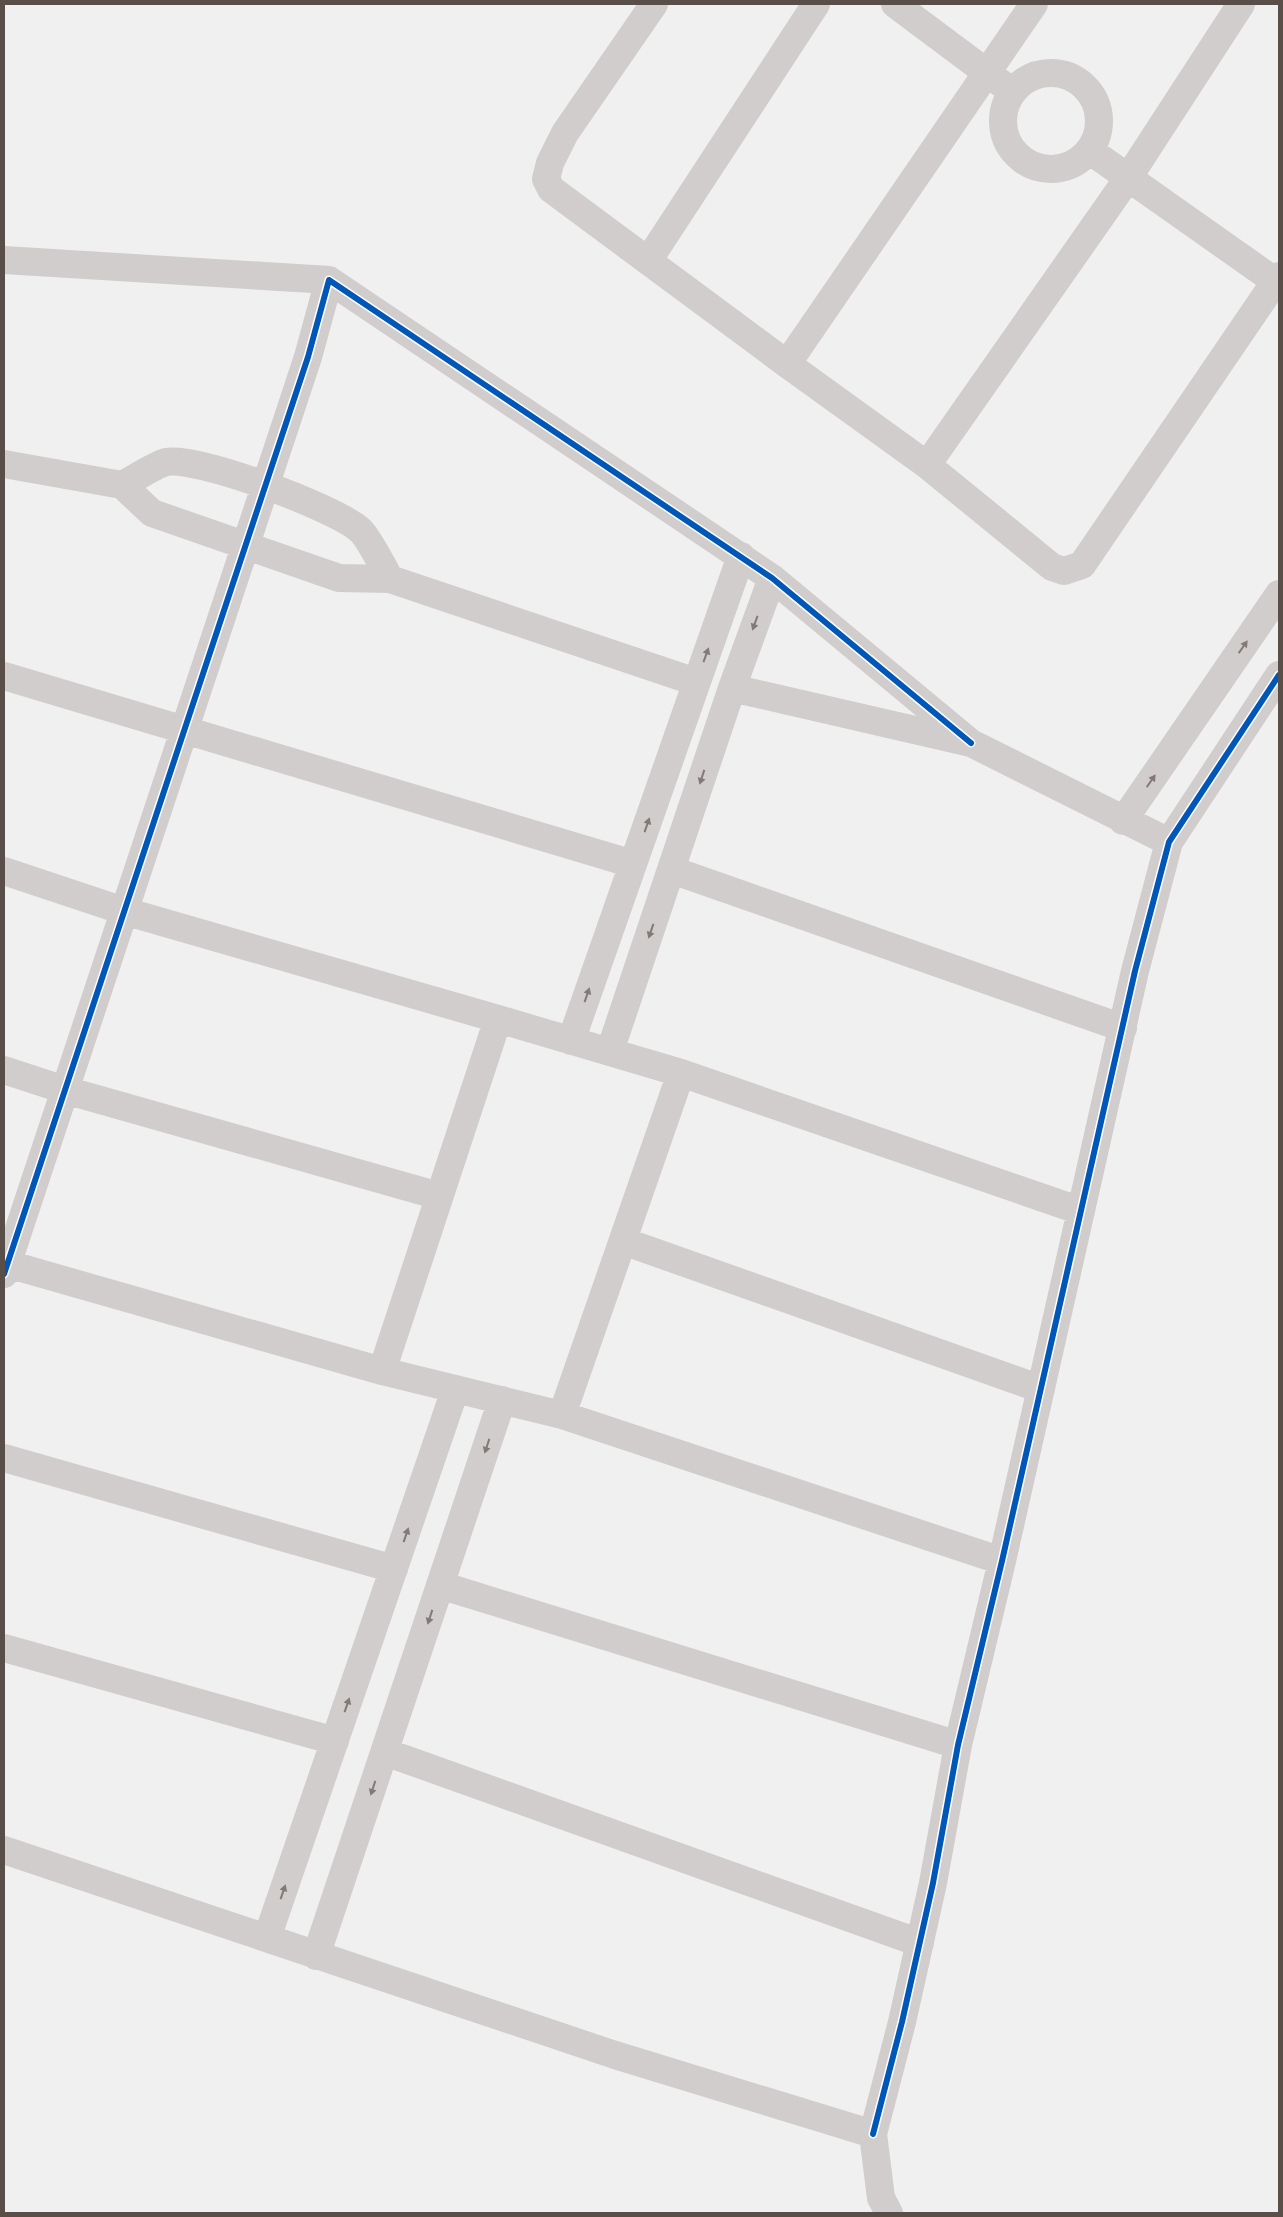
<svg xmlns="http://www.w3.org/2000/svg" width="1283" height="2217" font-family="Manrope,sans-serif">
  <rect width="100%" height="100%" fill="#f0f0f0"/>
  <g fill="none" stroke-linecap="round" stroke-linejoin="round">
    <path stroke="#d0cdcc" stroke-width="28" d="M654,4L565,133L550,163L546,179L551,189L787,364L927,465L1052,567L1064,571L1082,565L1279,276
      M895,4L1002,84
      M1003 121a48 48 0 1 1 96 0a48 48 0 1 1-96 0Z
      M1089,150L1279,284
      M4,260L329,280
      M648,261L816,4
      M787,364L1034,4
      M4,464L122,485L152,513L339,578L390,579L696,682
      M927,465L1128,178L1241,4
      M122,485C132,480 157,464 166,462C197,456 336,508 360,530C369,538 383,567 390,579
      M4,676L633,864
      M732,688L971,743L1169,842
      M1123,821L1279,594
      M672,870L1123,1028
      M4,871L124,911L498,1019
      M498,1019L681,1073L562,1415L382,1371Z
      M571,1041L741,556
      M610,1051L732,688L772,578
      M4,1070L65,1090L439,1196
      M681,1073L1081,1211
      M623,1241L1041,1389
      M4,1263L382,1371
      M4,1274L308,357L329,280L772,578L971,743
      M562,1415L1002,1561
      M4,1458L394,1569
      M440,1585L958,1745
      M4,1648L335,1741
      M385,1752L920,1943
      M4,1850L615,2055L873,2134L881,2198L889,2213
      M267,1938L455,1390
      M316,1956L502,1400
      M873,2134L902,2022L933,1883L958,1745L1002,1561L1135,971L1169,842L1279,675"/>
    <defs>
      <path id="cycleway" d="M4,1274L308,357L329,280L772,578L971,743
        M873,2134L902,2022L933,1883L958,1745L1002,1561L1135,971L1169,842L1279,675"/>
    </defs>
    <use href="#cycleway" stroke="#fff" stroke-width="9"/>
    <use href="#cycleway" stroke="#0057b8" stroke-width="6"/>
  </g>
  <defs><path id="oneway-solid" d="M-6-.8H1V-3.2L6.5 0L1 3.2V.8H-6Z" transform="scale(1.25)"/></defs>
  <g fill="#837a77">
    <use href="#oneway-solid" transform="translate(755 623) rotate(110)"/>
    <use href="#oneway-solid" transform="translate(1243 647) rotate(-55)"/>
    <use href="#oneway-solid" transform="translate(706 655) rotate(-70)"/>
    <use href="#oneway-solid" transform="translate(702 777) rotate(108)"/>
    <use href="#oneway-solid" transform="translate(1151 781) rotate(-55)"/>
    <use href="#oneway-solid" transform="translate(647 825) rotate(-71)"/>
    <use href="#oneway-solid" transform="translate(651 931) rotate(109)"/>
    <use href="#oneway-solid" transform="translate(587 995) rotate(-71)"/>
    <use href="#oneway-solid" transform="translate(487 1446) rotate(108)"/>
    <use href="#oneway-solid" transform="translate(406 1535) rotate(-71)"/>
    <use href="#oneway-solid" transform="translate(430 1617) rotate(108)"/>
    <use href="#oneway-solid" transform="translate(347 1705) rotate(-71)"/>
    <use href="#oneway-solid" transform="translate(373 1788) rotate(108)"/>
    <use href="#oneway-solid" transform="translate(283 1892) rotate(-71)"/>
  </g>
  <rect width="1283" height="2217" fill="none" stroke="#5a4e49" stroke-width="10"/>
</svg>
